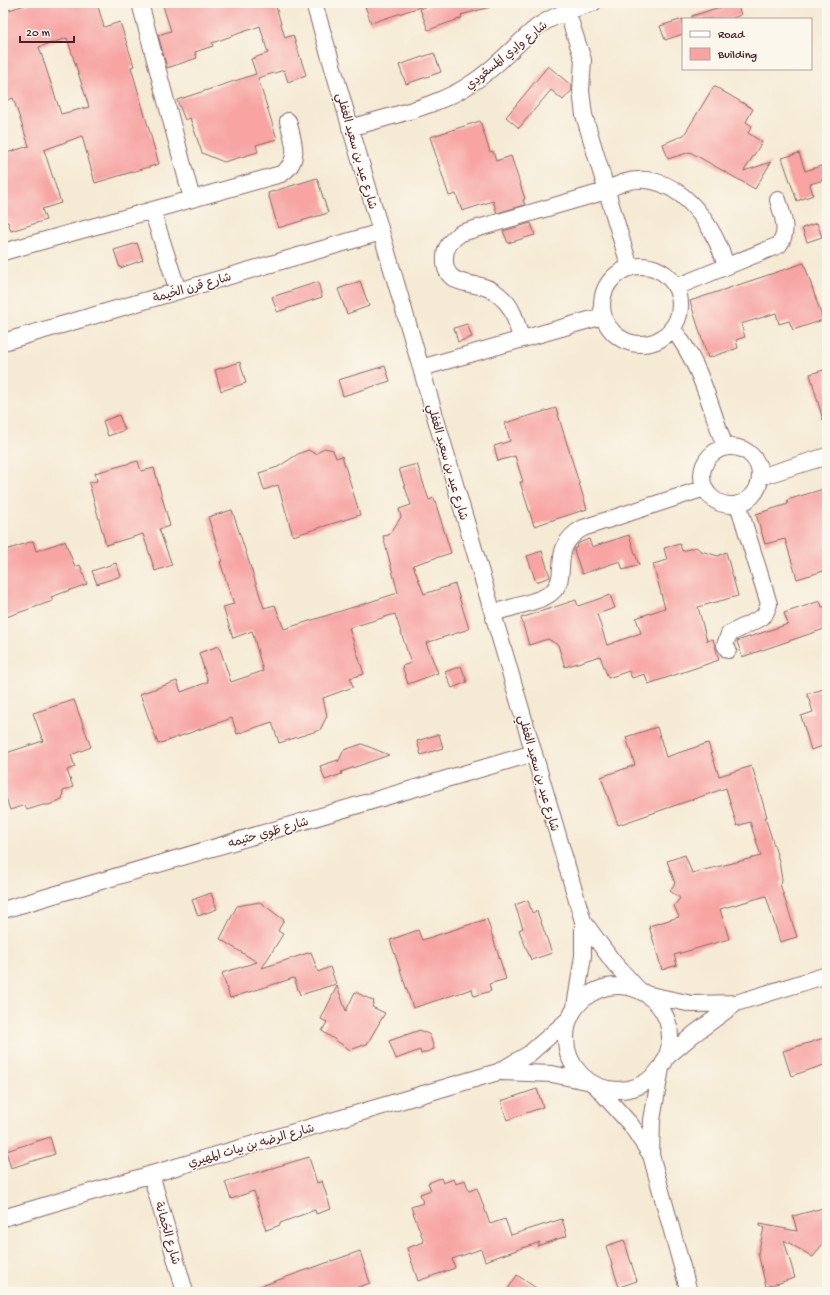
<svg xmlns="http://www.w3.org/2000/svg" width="830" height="1295" font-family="'Gochi Hand','Playpen Sans Arabic',sans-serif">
  <rect width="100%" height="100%" fill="#fbf7ec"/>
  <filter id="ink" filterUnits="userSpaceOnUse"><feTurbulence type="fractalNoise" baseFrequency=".025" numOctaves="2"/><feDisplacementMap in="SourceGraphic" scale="8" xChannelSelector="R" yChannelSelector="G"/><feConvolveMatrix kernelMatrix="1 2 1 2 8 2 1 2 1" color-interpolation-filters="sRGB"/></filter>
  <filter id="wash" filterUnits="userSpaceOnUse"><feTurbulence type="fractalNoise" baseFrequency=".012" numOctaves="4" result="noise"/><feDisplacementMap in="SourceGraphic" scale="16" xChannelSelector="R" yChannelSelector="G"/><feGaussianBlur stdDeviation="0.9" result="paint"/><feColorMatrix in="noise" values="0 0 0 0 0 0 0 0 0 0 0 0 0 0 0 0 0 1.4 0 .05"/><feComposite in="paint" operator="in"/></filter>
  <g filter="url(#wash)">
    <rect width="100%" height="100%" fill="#f5ead4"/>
    <g id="blocks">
      <path fill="#f7a4a3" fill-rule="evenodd" d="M31,3H97L104,27L120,22L134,66L131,67L159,164L95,183L82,136L44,150L61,203L42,209L46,220L11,231L8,222L3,223V154L29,146L13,98L3,102V12ZM67,38L89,107L61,114L39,47Z
        M162,3H275L285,38L293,35L306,75L288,82L284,70L258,78L277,139L256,145L258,152L224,162L202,153L190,118L185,120L177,100L256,74L251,59L268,53L260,26L212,43L213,46L195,52L197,58L167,68L158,35L171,31Z
        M364,3H423V6L371,23Z
        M437,3H489L490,7L461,15L462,18L428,30L420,9Z
        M732,3H737L741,15L730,19H692V16Z
        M683,19V34L665,40L660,26Z
        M434,53L441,72L406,84L399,65Z
        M548,66L572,86V90L563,100L551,90L519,128L506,117Z
        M714,86L753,109L746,122L752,126L748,133L762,142L744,171L771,162L755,189L690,152L668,159L663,144L684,135Z
        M480,121L490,152L493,151L496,161L511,156L525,199L523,200L525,205L497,213L493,201L462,211L456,194L449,196L430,137Z
        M799,153L805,171L827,164V179L810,184L813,195L797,201L782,158Z
        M317,178L328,213L278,228L268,193Z
        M531,223L535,235L508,243L503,231Z
        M817,223L822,237L807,242L802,228Z
        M137,243L143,260L120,268L114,250Z
        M804,263L823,320L793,330L789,321L779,324L776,313L741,324L745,337L736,340L738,348L708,358L690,301Z
        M360,281L369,306L347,314L338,289Z
        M318,282L322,297L277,312L272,297Z
        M467,324L472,337L458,342L454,328Z
        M240,362L246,383L221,391L215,370Z
        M385,366L390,381L343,396L338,380Z
        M827,369V419L823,420L810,374Z
        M556,408L587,509L534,526L520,482H523L515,456L498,461L494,446L510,441L505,423Z
        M119,415L125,430L108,436L103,421Z
        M324,448L333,450L336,458L342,456L360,515L293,536L278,485L264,490L259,473L278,467L298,454L308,450L316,454Z
        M138,461L141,471L154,468L170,526L159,529L172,565L155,571L143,534L106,545L89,483L97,481L95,473Z
        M417,464L429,500L434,498L451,553L413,565L424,594L455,584L469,629L426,643L438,673L408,684L402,666L411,663L395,614L349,628L364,674L350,678L353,687L323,698L327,716L320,730L279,743L272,722L237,734L232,718L158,744L140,694L177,681L181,692L208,682L199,653L219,646L231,682L263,671L252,631L233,638L223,607L234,604L220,562L222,561L208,517L232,510L264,608L275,605L284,629L398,593L383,536L389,535L401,517L399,509L411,505L399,469Z
        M827,488V570L797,579L785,539L765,544L756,514L788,504L787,500Z
        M629,535L639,565L623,570L620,561L582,574L574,550L579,543L589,539L592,547Z
        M33,541L36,551L65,541L75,567L80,565L87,584L51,597L53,601L3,618V551Z
        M680,544L682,551L696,547L701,551L718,556L726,552L738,596L698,607L707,641L713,639L719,660L648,684L645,674L632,678L629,671L608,678L600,656L565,667L558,645L548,639L529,645L521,618L576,600L578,606L610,595L615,608L597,614L607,645L641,633L636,618L665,608L653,564L667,560L664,548Z
        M542,551L550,577L536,582L527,556Z
        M116,563L121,576L97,584L92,571Z
        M820,601L822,607L827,606V628L742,657L737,641L788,624L784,613Z
        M461,666L467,682L452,688L445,672Z
        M827,688V747L823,746L811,750L801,716L813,712L807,694Z
        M74,700L91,747L71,755L75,767L67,770L73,787L63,791L62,799L49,805H43L27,810L25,805L10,810L3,788V754L43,741L33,713Z
        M657,727L666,757L708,743L719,776L752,766L767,817H765L779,861L782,880L780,884L797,937L780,942L766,896L720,909L729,939L674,955L677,965L662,970L649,926L679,917L674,906L680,898L670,891L675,883L667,861L685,855L692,873L761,856L750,822L737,826L726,788L618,825L601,777L635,765L626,737Z
        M439,734L443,748L421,755L417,741Z
        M362,744L389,755L341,772L342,774L325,780L320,766L338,760V762L344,750Z
        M211,893L217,909L198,916L192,900Z
        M528,900L532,913L537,911L552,953L531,960L519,930L523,928L515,905Z
        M260,902L284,920L278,931L283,934L262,968L311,952L318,972L330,967L336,984L300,995L294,978L230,998L222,973L257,962L220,939L237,906Z
        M487,919L506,979L489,984L491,991L474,996L472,989L413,1008L390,940L418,930L422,940Z
        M337,986L346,1011L355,992L374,1001L372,1007L385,1013L367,1044L350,1050L322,1031L327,1022L321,1019Z
        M420,1030L430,1035L434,1049L421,1054L420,1050L396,1059L389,1041Z
        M827,1037V1064L791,1076L783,1051Z
        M537,1089L543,1107L507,1120L501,1101Z
        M50,1137L55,1154L11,1168L6,1151Z
        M309,1157L317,1183L322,1181L331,1209L316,1214L315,1210L280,1223V1225L266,1230L254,1191L231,1199L225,1182Z
        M441,1178L443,1183L454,1179L456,1184L465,1180L469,1191L477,1188L490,1224L505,1219L511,1235L562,1219L567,1236L537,1246L540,1242L485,1261L481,1249L452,1259L455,1268L418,1281L407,1248L424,1242L411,1207L423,1203L420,1194L431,1190L428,1183Z
        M827,1207V1238L813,1257L784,1240L795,1278L766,1287L758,1253L764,1228L760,1226V1224L797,1231L793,1216Z
        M624,1240L637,1281L619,1287L606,1246Z
        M360,1251L370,1283L353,1289L355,1292H250V1290Z
        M517,1275L542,1292H506Z"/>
    </g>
  </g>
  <g filter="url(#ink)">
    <use href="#blocks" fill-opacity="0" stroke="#866666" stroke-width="1"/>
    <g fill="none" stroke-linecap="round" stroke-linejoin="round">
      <defs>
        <path id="minor" d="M140,3L192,199
          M314,3L583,921V956L575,1007
          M567,11L583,60L581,91L584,115L630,268
          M350,128C392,115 439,107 475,81C498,66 516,44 537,27C554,15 573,9 593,3
          M152,210L178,291
          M3,252L281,174C302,161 293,141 288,121
          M602 305a39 39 0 1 1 78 0a39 39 0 1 1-78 0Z
          M676,287L779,245C790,231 782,215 778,200
          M672,328C700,362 710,406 725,447
          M521,339C517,325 514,308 502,298C496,292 489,288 481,286C464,283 443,282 445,257C445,246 452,239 461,233L606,191C664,154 712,216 726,266
          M3,342L381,232
          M421,368L603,316
          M702 476a29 29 0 1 1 58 0a29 29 0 1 1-58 0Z
          M760,477L827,456
          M493,613C507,608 540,602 551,593C572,576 547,548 583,528L705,488
          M728,650L725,645L729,634L761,618L765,614L769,604L738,504
          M3,910L534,753
          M583,921L614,963L637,988
          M566 1038a52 52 0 1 1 104 0a52 52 0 1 1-104 0Z
          M650,995L692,1004L736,1003L827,975
          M668,1056L694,1034L735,1004
          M661,1068L652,1120L651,1155L689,1292
          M500,1072L552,1074L587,1081
          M596,1086L631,1125L651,1155
          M151,1174L185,1292
          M3,1218L498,1072L529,1054L569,1019"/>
      </defs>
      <use href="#minor" stroke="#866666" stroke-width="18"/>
      <use href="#minor" stroke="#fff" stroke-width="16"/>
    </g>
  </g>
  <g text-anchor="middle" stroke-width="3" stroke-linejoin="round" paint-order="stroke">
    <g font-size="12" fill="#4a1f2b" stroke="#fbf7ec">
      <text transform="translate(506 55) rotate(-39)" y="4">شارع وادِي المَسعُودِي</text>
      <text transform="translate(357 151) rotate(74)" y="4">شارع عيد بن سعيد الغفلي</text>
      <text transform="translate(192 287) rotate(-16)" y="4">شارع قرن الخَيمة</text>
      <text transform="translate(448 462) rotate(74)" y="4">شارع عيد بن سعيد الغفلي</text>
      <text transform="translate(539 773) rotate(74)" y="4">شارع عيد بن سعيد الغفلي</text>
      <text transform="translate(268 832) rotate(-16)" y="4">شارع طَوِي حثيمه</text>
      <text transform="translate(251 1145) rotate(-16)" y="4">شارع الرضه بن بيات المهيري</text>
      <text transform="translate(168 1233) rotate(74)" y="4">شارع الجُمانة</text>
    </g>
  </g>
  <rect width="830" height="1295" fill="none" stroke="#fbf7ec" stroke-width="16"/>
  <rect x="682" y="18" width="130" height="52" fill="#fbf7ec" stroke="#b4a19f"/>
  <rect x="690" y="31" width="20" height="6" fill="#ffffff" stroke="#b4a19f"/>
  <text x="718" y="38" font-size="12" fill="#4a1f2b">Road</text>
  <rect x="690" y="48" width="20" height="12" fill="#f7a4a3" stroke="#b4a19f"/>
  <text x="718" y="58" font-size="12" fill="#4a1f2b">Building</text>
  <path d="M20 36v6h54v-6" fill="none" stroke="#4a1f2b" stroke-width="2"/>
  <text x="26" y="36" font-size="12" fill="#4a1f2b" stroke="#fbf7ec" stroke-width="3" paint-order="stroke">20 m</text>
</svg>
